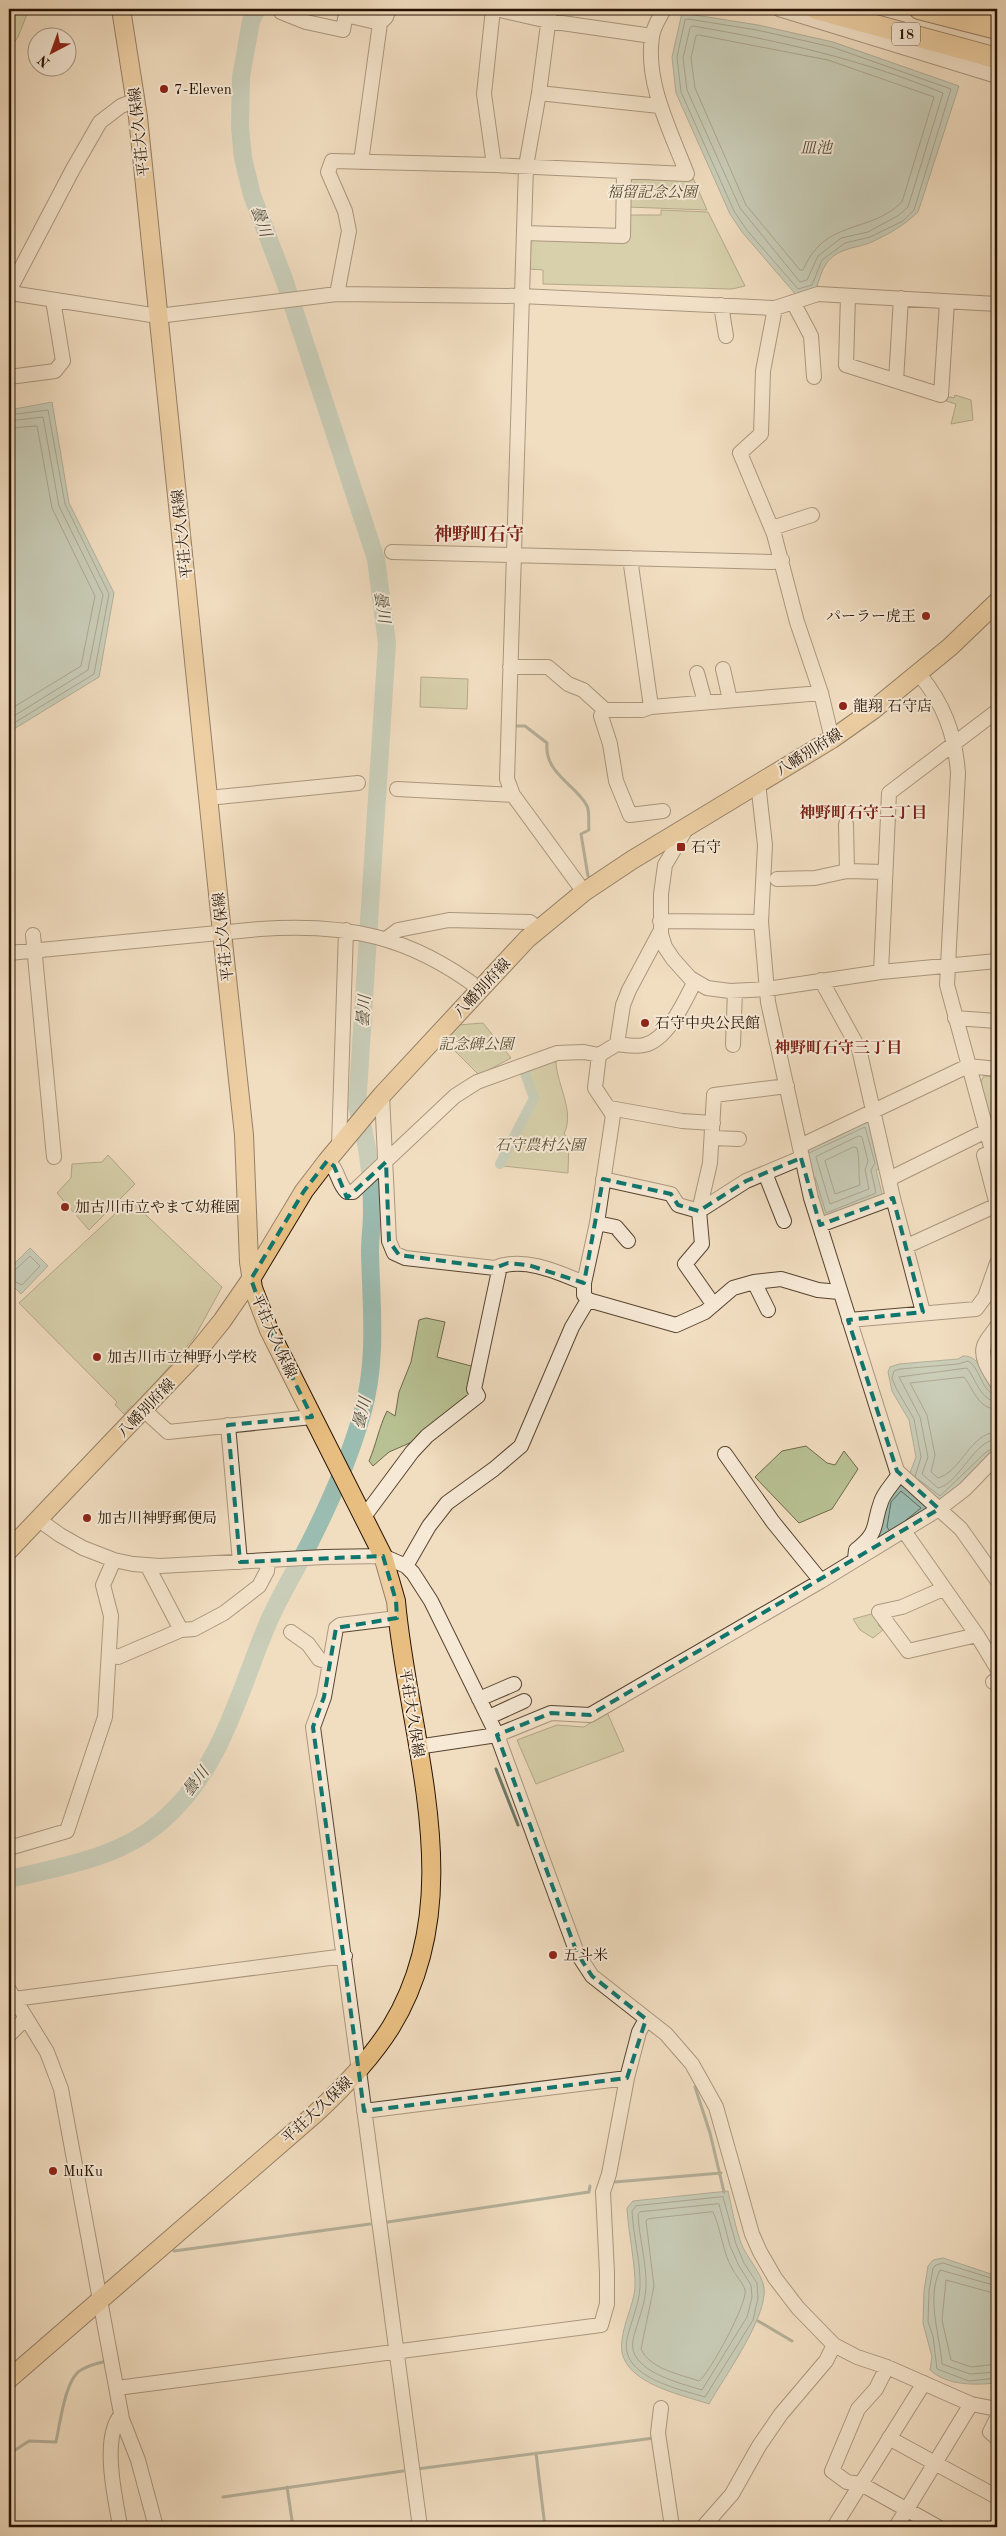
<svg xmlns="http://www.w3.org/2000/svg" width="1006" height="2536" font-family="'Old Standard TT','Noto Serif JP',serif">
  <rect width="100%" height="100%" fill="#f1ddc0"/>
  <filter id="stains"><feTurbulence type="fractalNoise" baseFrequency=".004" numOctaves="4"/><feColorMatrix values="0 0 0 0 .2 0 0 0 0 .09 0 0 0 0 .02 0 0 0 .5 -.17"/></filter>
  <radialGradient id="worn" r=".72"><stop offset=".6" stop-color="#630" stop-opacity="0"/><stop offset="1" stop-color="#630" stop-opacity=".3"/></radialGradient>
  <path fill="#b8c193" stroke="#6e694a" d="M9,9H29L18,37L9,50Z
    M632,175L693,178L707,210L628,207V180Z
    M661,210L708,212L745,286L732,289L543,284V270L530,269L531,242L534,238L627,242L628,215H661Z
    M955,395L971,400L973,420L951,424L956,404L946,401V396L954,398Z
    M421,677L468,679L467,709L420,707Z
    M483,1023L511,1058L479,1075L445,1041L458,1025Z
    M556,1056C554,1082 576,1109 564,1134L569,1139L568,1173L503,1166L535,1099L524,1067Z
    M984,1076L997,1077V1137L987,1111L981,1081Z
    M108,1155L135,1184L89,1230L57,1193L71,1178L72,1164L102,1162Z
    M130,1200L222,1287L194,1338L134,1407L131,1406L124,1414L115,1405L117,1402L19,1303Z
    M426,1318L445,1322L437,1357L475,1367L470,1395L412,1442L389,1452L373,1466L369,1461C376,1445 379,1427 387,1411L395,1416L399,1392L411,1362L419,1320Z
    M806,1446L827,1463L835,1465L844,1451L858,1469L832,1509L799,1523L755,1477L782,1451Z
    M875,1613L881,1622L878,1625L883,1630L873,1638L860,1630L853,1619Z
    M607,1712L624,1751L536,1784L517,1740L557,1725L584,1727Z"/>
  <path fill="#9bbcb1" stroke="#6c786a" d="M682,13L758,25L833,42L959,86L918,212C905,225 890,233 874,241C858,249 839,246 826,264C821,271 819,281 816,289L797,296L742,232L730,214L676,93L672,57Z
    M52,402L69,503L114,593L99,677L9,732V410Z
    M864,1121L870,1122L882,1168L876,1170L883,1197L825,1219L820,1216L806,1148Z
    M30,1248L48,1266L21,1294L9,1282V1269Z
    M963,1356C982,1355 985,1382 997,1392V1449L943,1501H937L908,1478L916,1457L909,1420L892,1391L888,1372L890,1367L899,1364L958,1359Z
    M900,1483L928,1506L927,1512L869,1550L880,1531L886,1500Z
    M728,2191C732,2208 735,2227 741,2243C747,2258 761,2272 764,2287C768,2317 724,2377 709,2404C680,2394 615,2382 622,2340C624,2322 633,2306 635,2288C636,2267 628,2231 627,2208L633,2201Z
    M943,2258L997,2276L996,2383C974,2385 948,2386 930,2370L932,2357L923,2323L924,2291L928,2266L933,2260Z"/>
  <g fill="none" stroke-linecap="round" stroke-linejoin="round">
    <path stroke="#606658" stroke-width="1" d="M688,19L757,30L832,47L951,89L914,210L903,221L870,237L845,243L822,260L812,285L798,289L746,229L734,211L681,92L677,57L685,20Z
      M693,26C781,41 860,59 943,93L908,207L899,215L868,232L841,238L818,256L807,280L800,282L740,208L687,90L683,58L690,28Z
      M699,35L828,60L934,97L902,202C868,235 825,218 803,270H800L746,205L695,88L691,58L696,36Z
      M9,415L48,410L65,504L109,594L94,674L9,726
      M9,421L43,417L59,506L103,595L88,670L9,719
      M9,428L37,426L52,508L95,596L81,666L9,710
      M859,1136L862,1137L868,1161L865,1170L869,1189L830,1204L816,1157Z
      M854,1147L857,1148C860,1160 858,1172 860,1185L835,1194L825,1161Z
      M809,1153L865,1127L875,1163L871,1170L876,1193L826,1213L815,1177
      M9,1272L14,1271L30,1256L40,1266L22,1285L9,1279
      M997,1402C980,1400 976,1379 967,1368L899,1377L920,1417L928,1457L922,1474L938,1488C959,1484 974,1440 997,1439
      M997,1409C978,1409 974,1390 964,1377L910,1383L927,1415L935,1455L931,1472L938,1478C962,1471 970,1433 997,1432
      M915,1477L921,1457L914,1419L896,1388L892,1378L894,1371L900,1369L958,1364L968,1361C981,1368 981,1393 997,1395
      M918,1479L940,1496L985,1453L997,1445
      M889,1530L887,1527L891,1502L901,1491L921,1508L906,1520
      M723,2197L736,2244L744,2263L757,2283L758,2298L753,2320L705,2397C679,2389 619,2377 627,2339C631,2321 639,2305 640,2287C641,2262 633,2236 632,2211L636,2206Z
      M719,2204L730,2246L739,2266L751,2285L752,2297L747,2317L702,2390C680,2383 627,2371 633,2340C637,2322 645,2306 646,2287C647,2264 639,2238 638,2214L640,2212Z
      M713,2212C722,2231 722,2252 733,2270C736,2276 743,2283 745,2290C748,2303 709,2374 699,2381C679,2374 650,2369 641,2349L654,2286L646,2221L648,2219Z
      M997,2280L943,2263L936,2265L933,2268L929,2291L928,2322L933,2336L937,2369L969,2381L997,2378
      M997,2286L940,2270C926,2299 940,2335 942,2364L970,2374L997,2372
      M997,2294L946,2280L942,2320L951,2360L971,2367L997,2364"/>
    <path stroke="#6c786a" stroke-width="3" d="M512,726H525L547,743C544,774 577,785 587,806C590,812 588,823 589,830L581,834L588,876
      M496,1769L518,1825
      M695,2087L710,2133L724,2192
      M615,2182L721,2173
      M388,2222L589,2192L590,2186
      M174,2251L370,2224
      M758,2321L792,2341
      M536,2453L545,2527
      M9,2454L29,2441L56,2442C60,2424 65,2379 81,2370C89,2365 98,2363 107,2361
      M417,2469L654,2438
      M287,2487L293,2527
      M223,2497L403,2471"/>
    <path stroke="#9bbcb1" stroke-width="10" d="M500,1164L534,1098L523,1068"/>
    <path stroke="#9bbcb1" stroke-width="18" d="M9,1879C63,1866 121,1858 164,1819C222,1768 239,1691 268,1623C279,1597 294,1573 307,1548C329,1505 349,1460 362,1414C378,1360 371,1305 370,1251C370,1238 372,1226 372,1213C372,1177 368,1141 357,1107L387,643L376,559L284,279L252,195L243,158L240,127L241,77L251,21L257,9"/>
    <defs>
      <path id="minor" d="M493,9L484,94L494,165
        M496,9L548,21L652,36
        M550,9L539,93L526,166L507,779L513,795L584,892
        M779,9L997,76
        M281,12L306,22L343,30L345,19L350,16L380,23
        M539,93L659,106
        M361,162L380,23L386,17L389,9
        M524,233L623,236L624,172
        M9,287L17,294L158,316L337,294L521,296L775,308L818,294L997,304
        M9,291L73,169L100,122L121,106L136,100
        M337,294L349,231L345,211L328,172L332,161L494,165L687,174C671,132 645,83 652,37C653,27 660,17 664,9
        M848,296L846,365L941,395L947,302
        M793,302L811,336L814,377
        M721,305L726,336
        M775,308L763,371L761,434L740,453L774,534L797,622L821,693L832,739
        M9,377L55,371L63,361L53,300
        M896,381L901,298
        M772,528L812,515
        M392,552L773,562L782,560
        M630,558L651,707
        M510,667H548L568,684L583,690L605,710H642L651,707L821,693
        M723,669L730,700
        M697,673L705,702
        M919,674C944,704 955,734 958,773L947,985L997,1169
        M605,710L601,716L610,744L616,781L630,815L663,811
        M758,783L765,845L761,922L768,1002L811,1198L897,1471L961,1529L997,1580
        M397,789L513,795
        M208,798L358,783
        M846,824L847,871
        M686,829L665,865L661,894V934L665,947L673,959L690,978L707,988L730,991L767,989L881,972L997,961
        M777,879L815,878L847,871L884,872
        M660,921L761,922
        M33,935L54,1157
        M386,939L398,930L449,920L530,922L538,929
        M9,953L260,929C347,923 410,936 481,990
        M881,972L889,793L997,711
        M821,980L859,1049L893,1198L923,1312
        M955,1018L997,1021
        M617,1044C625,1045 636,1047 644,1045C668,1040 685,1000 695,981
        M733,1045L735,991
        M599,1055L595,1088L613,1115L597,1223L584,1283V1295L588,1300L676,1325L705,1312L733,1288L754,1282L781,1279L818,1290L839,1292
        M382,1095L389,1241L394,1253L405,1258L495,1268C523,1256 558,1272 584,1283
        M610,1108L682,1121L713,1123
        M712,1138L739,1139
        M339,1146L346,930
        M800,1146L968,1066L997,1069
        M984,1155L997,1205
        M327,1161C339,1169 337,1183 347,1192H353L455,1096L477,1082L557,1053L584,1052L599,1055L617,1044L623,1005L629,990L661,930
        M765,1173L784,1221
        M603,1179L671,1194L678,1205L699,1211L746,1181L801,1158
        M889,1179L986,1131
        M597,1223L616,1227L628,1241
        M820,1225L893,1198
        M907,1246L997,1205
        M754,1282L768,1310
        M713,1304L685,1264L702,1244L699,1211L710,1163L714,1095L787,1086
        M849,1320L976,1309L985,1297L997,1263
        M997,1326C994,1332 986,1339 984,1346C980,1359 991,1373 997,1383
        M144,1410L168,1432L312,1417
        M228,1425L240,1562
        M725,1454L773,1522L821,1581
        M363,1518L412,1452L427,1436L478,1396L474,1389L500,1266
        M39,1520L60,1535L83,1548L114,1560L133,1564L160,1566L324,1557L383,1556L406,1566L413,1573L431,1601L497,1735L577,1953L592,1976L666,2034L692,2064L716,2107L752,2234L760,2252L775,2278L798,2308L834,2345L857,2357L887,2367L971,2404L997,2409
        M904,1531L977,1635L997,1668
        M855,1559L856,1550C880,1531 872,1526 881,1502C884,1492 894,1483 899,1474
        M147,1565L181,1630
        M406,1566L429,1526L447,1503L494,1469L521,1446L572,1327L588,1300
        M943,1589L902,1607L879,1612L908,1651L977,1635
        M397,1618L340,1625L336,1628L324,1697L313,1727L420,2527
        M291,1632L308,1644L319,1659L330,1663
        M109,1654L118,1657L181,1630L194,1629L224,1613L259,1586L267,1571L268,1561
        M993,1682L997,1679
        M479,1699L514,1684
        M489,1717L524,1701
        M417,1747L497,1735L551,1713L590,1715L821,1581L939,1509L965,1489L997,1456
        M9,1848L67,1831L105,1717L111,1616L103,1585L114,1560
        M9,1990L47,2052L61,2089L122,2419L138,2460L156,2527
        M14,1999L345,1956
        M9,2035L26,2018
        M364,2111L627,2078
        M887,2367L876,2389L858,2409L832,2471L847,2482L861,2484L938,2527
        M117,2388L601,2325L607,2304V2273L603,2192L609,2174L627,2078L639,2032L646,2019
        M661,2408L658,2433L672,2527
        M997,2418L990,2432L997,2438
        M889,2438L997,2497
        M119,2520C114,2493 102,2437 121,2415
        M703,2527L732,2494L759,2446L781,2414L826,2361L834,2345
        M834,2527L924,2383
        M896,2527L971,2404"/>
      <path id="major" d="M9,1550L192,1358L222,1321L251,1279L304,1191L327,1161L382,1095L527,939L584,892L632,860L832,739L873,710L950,647L997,602
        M9,2379L316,2113C344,2087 371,2059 391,2027C472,1895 408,1741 396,1601L383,1556L269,1330L253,1288L249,1262L244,1135L221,923L138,117L121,9"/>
      <path id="highway" d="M816,9L997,58
        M919,9L997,29
        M985,9L997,12"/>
    </defs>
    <use href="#minor" stroke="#584430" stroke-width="16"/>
    <use href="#major" stroke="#251100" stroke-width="20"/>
    <use href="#highway" stroke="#251100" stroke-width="22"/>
    <use href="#minor" stroke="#f6e9d6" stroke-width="14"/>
    <use href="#major" stroke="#e8be80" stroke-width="18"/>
    <use href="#highway" stroke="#e8be80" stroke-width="20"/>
  </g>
  <path d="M0 0H1006V2536H0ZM801,1158L820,1225L893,1198L923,1312L848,1320L897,1471L939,1509L590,1715L551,1713L497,1735L577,1953L592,1976L646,2019L627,2078L364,2111L313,1727L324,1697L336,1628L397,1618L396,1601L383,1556L240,1562L228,1425L312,1417L269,1330L251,1279L304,1191L327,1161L334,1166L347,1198L386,1162L389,1241L399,1255L495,1268L508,1263L528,1265L584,1283L603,1179L671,1194L678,1205L699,1211L746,1181Z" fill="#f1ddc0" fill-opacity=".55" fill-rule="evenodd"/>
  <path fill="none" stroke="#0f766e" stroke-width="4" stroke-dasharray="10 6" stroke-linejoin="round" d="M801,1158L820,1225L893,1198L923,1312L848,1320L897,1471L939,1509L590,1715L551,1713L497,1735L577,1953L592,1976L646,2019L627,2078L364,2111L313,1727L324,1697L336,1628L397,1618L396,1601L383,1556L240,1562L228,1425L312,1417L269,1330L251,1279L304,1191L327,1161L334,1166L347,1198L386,1162L389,1241L399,1255L495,1268L508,1263L528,1265L584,1283L603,1179L671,1194L678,1205L699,1211L746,1181Z"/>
  <g fill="#8f2418" stroke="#f6e9d6" stroke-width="2">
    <circle cx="164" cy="89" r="5"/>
    <circle cx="926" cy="616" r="5"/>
    <circle cx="843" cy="706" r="5"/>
    <rect x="676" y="842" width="10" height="10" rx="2.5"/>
    <circle cx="645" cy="1023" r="5"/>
    <circle cx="65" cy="1207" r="5"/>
    <circle cx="97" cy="1357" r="5"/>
    <circle cx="87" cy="1518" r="5"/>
    <circle cx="553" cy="1955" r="5"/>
    <circle cx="53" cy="2171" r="5"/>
  </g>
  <g text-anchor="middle" stroke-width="4" stroke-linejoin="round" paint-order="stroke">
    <rect fill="#f6e9d6" stroke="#645240" stroke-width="1" x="892" y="22.5" width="28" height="23" rx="4"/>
    <g font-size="14" font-weight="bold" fill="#251100">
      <text x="906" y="39">18</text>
    </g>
    <g font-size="15" fill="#251100" stroke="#f6e9d6" text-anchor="start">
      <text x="174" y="94">7-Eleven</text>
      <text x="916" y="621" text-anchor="end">パーラー虎王</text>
      <text x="853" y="711">龍翔 石守店</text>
      <text x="691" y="852">石守</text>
      <text x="655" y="1028">石守中央公民館</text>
      <text x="75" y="1212">加古川市立やまて幼稚園</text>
      <text x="107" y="1362">加古川市立神野小学校</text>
      <text x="97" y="1523">加古川神野郵便局</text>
      <text x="563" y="1960">五斗米</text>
      <text x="63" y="2176">MuKu</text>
    </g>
    <g font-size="15" fill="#251100" stroke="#f6e9d6">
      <text transform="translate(139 132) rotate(-96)" y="5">平荘大久保線</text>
      <text transform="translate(182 534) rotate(-96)" y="5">平荘大久保線</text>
      <text transform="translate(809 752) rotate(-32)" y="5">八幡別府線</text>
      <text transform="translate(223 937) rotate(-96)" y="5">平荘大久保線</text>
      <text transform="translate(482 988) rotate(-47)" y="5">八幡別府線</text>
      <text transform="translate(274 1336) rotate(66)" y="5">平荘大久保線</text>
      <text transform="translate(146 1408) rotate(-46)" y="5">八幡別府線</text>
      <text transform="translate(412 1713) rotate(81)" y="5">平荘大久保線</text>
      <text transform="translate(317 2110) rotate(-43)" y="5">平荘大久保線</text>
    </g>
    <g font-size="15" font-style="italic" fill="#584f33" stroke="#f6e9d6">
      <text x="652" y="197">福留記念公園</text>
      <text x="476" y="1049">記念碑公園</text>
      <text x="540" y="1150">石守農村公園</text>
    </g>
    <g font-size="16" font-style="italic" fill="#4e4d3e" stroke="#f6e9d6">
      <text x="816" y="153">皿池</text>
      <text transform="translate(262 221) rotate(70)" y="6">曇川</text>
      <text transform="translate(383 607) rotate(82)" y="6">曇川</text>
      <text transform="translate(363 1011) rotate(-86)" y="6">曇川</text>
      <text transform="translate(361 1413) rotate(-76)" y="6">曇川</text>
      <text transform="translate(195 1781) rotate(-52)" y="6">曇川</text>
    </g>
    <g font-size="16" font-weight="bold" fill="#7a1f14" stroke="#f6e9d6">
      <text x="863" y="818">神野町石守二丁目</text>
      <text x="838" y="1053">神野町石守三丁目</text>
    </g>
    <g font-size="18" font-weight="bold" fill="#7a1f14" stroke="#f6e9d6">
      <text x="479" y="540">神野町石守</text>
    </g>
  </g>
  <rect width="1006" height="2536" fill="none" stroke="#f1ddc0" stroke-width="30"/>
  <rect x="10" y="10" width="986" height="2516" fill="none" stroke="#251100" stroke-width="2.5"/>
  <rect x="15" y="15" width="976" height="2506" fill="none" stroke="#251100"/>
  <g transform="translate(52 52) rotate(221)"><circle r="24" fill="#f6e9d6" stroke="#a29380"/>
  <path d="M0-4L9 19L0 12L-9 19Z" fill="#8f2418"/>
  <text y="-8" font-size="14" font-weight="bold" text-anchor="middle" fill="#251100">N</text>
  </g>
  <rect width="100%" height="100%" filter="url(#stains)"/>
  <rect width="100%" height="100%" fill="url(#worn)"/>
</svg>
